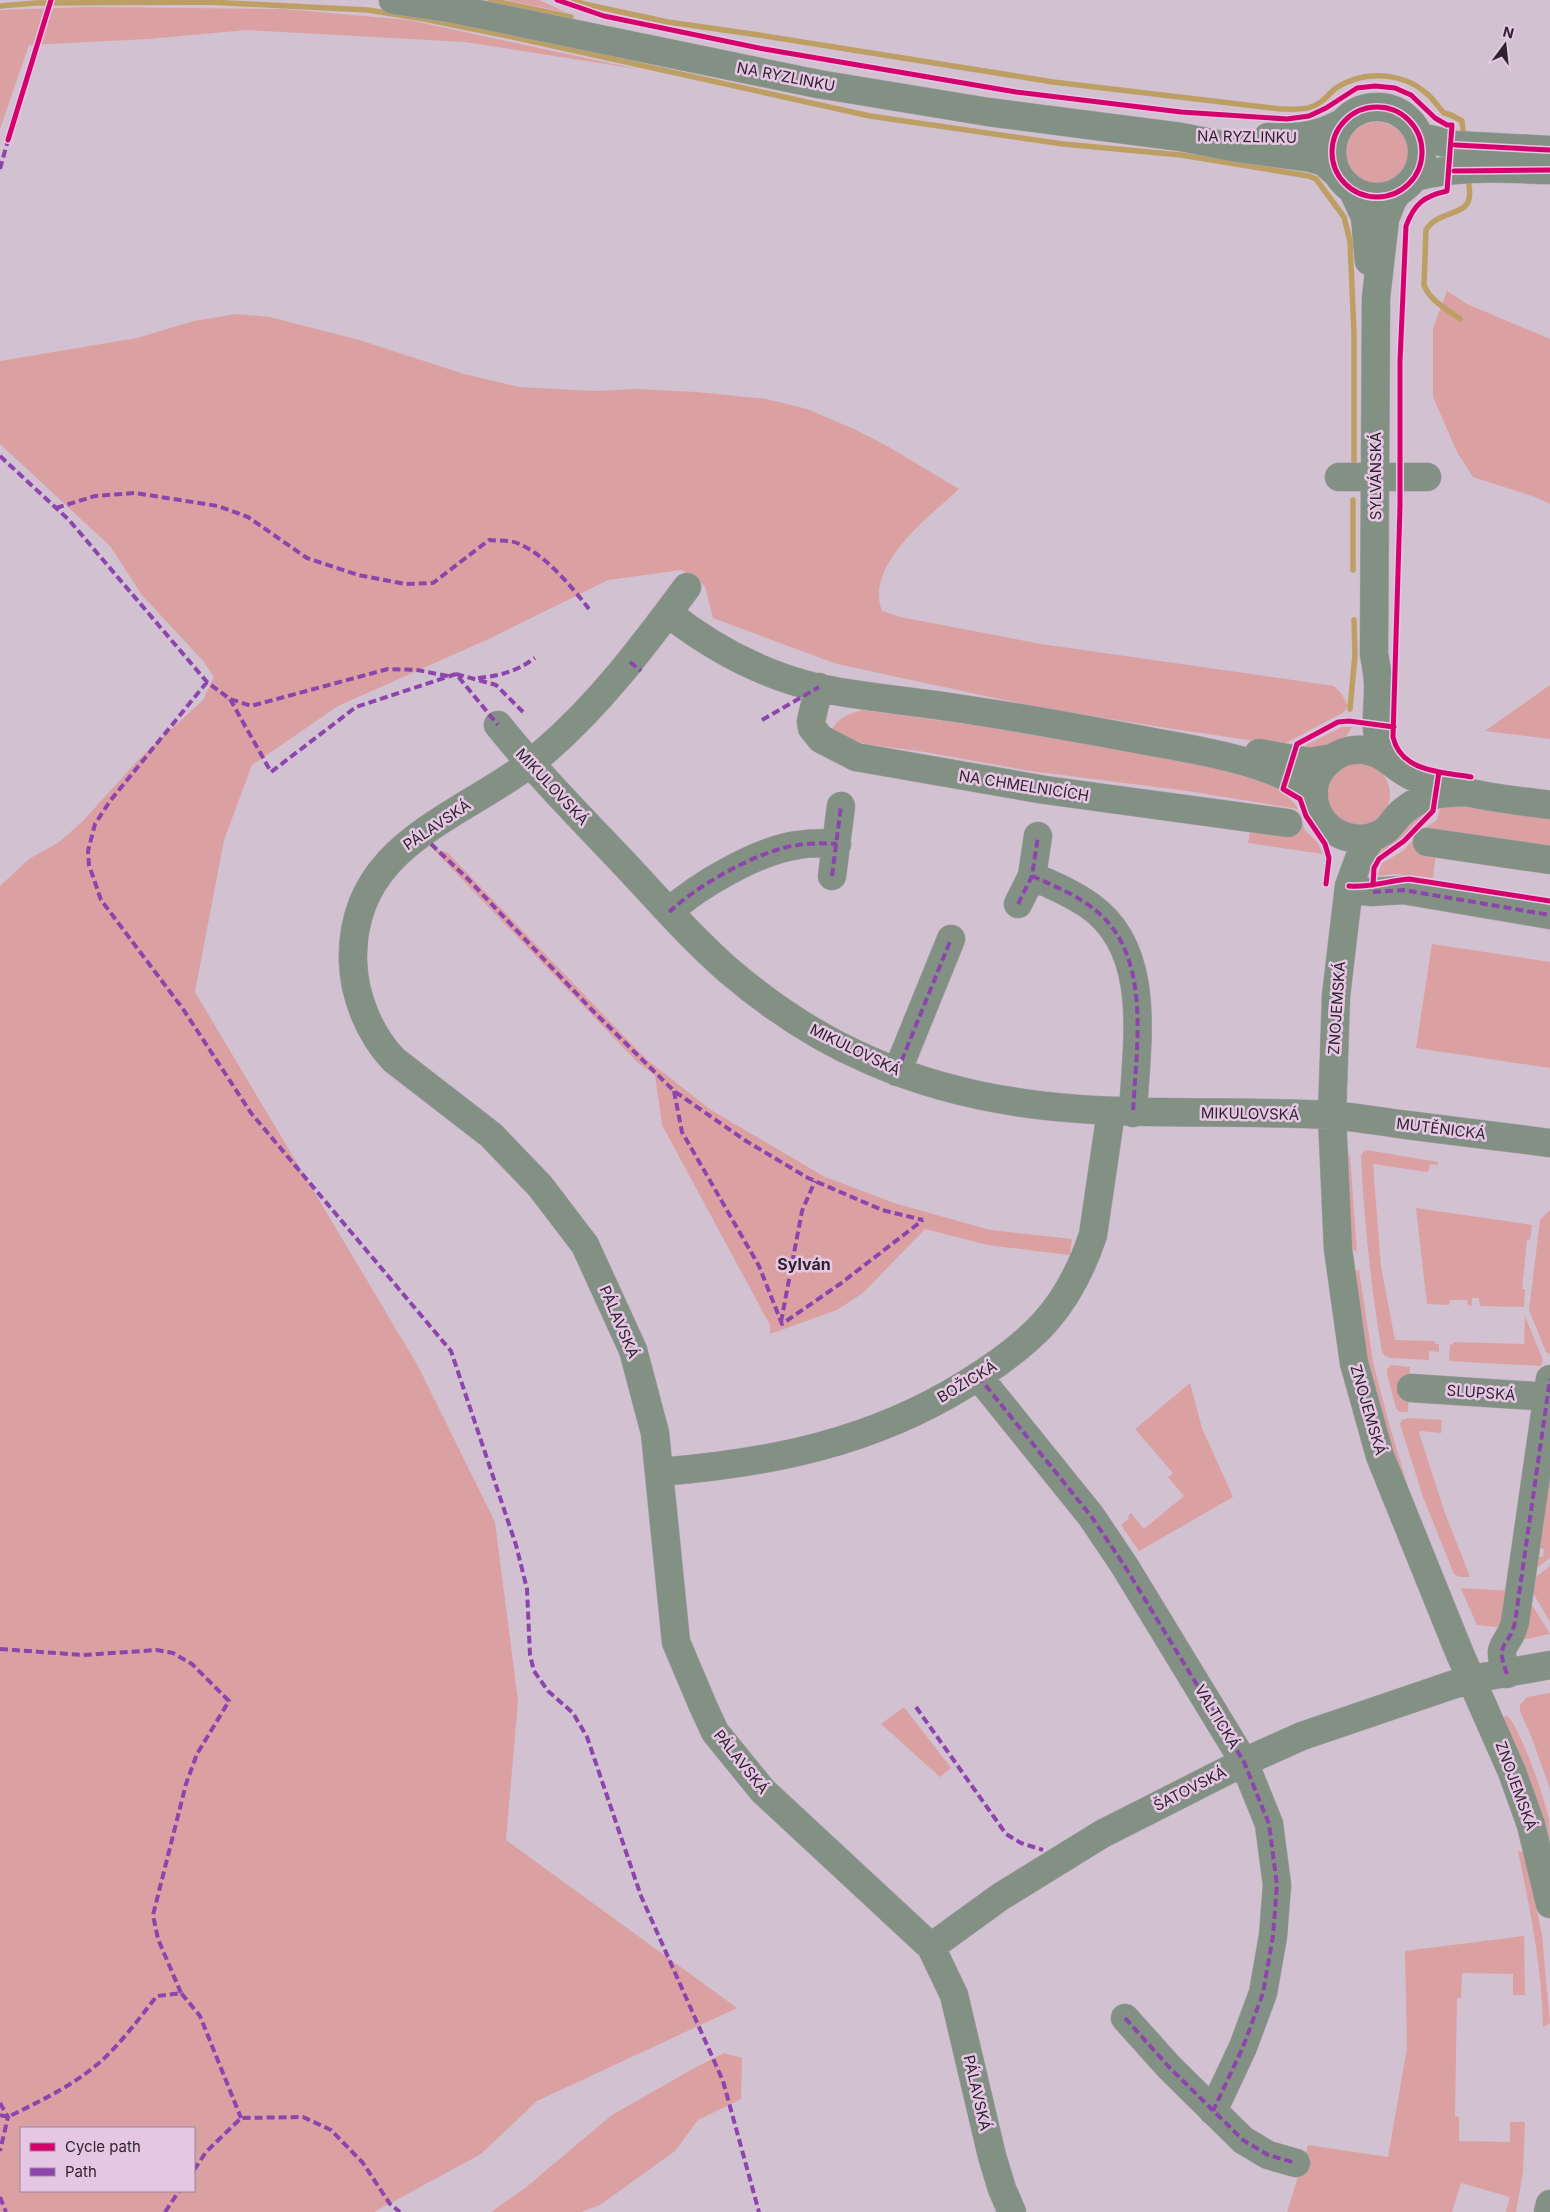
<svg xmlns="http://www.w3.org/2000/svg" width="1550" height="2212" font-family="Inter,sans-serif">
  <rect width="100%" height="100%" fill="#d1c1d1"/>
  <path fill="#dba1a2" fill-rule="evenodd" d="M506,0H539L565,12Z
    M85,7L284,9L409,20L637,69L465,42L247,30L148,39L29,45L0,129V10Z
    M1346 153a31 31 0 1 1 62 0a31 31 0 1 1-62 0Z
    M1447,291L1467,304L1550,339V504L1535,497L1473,477L1457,452L1433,397V328Z
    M236,314L270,317L359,340L464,374L519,387L592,391L637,389L696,392L766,399L807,409L854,429L887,446L959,489C930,516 864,565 882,611L900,617L1041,644L1334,686L1341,693L1348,706L1344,712L1282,745L1167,728L1037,707L837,664L713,618L705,586L682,570L608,580L493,637L338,706L252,765L224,840L195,992L418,1366L495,1522L518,1701L506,1840L737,2008L537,2101L481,2154L374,2212H0V886L29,859L59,842L82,822L140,758L203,700L214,677L204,662L142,595L110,546L0,444V361L137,338L194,321ZM21,2128H194V2191H21Z
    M1550,685V739L1485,731Z
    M863,710L987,727L1193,762L1274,781C1279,793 1292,797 1298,809L1188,791L1030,771L925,752L843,741L831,731C837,718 850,713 863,710Z
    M1342,727H1352C1338,752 1327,749 1302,749L1308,744Z
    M1328 794a31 31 0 1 1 62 0a31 31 0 1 1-62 0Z
    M1441,803L1473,804L1550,816V847L1436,853L1433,878L1395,874L1377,876L1382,863L1403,851L1422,830L1437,820Z
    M1427,811C1420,822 1407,834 1397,842C1381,854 1371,853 1369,876H1361L1363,864L1395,831Z
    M1300,818L1305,830L1317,842L1323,854L1248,843L1250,833L1256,826Z
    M433,849L447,852L646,1059L711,1110L825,1177L894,1203L990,1230L1072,1239L1070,1255L988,1245L925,1229L863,1293L837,1310L770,1334V1325L662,1125L655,1075L637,1062Z
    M1432,944L1550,962V1068L1416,1048Z
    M1367,1150L1438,1162V1165L1430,1164L1428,1172L1373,1164L1381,1267L1395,1340L1435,1341V1344H1439V1352L1429,1351V1360L1391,1358L1385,1356L1382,1352C1371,1287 1364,1222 1361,1156L1363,1152Z
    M1346,1152L1350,1156L1357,1252L1352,1249Z
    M1416,1208L1532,1225L1530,1240H1527L1522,1289H1525L1524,1307L1480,1306L1479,1298H1472V1306L1468,1305L1467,1300H1450L1449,1305L1427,1304Z
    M1550,1210V1353L1549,1354L1546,1352L1529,1310L1540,1220Z
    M1359,1270L1373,1362L1388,1420L1410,1494L1397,1475L1366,1363L1352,1272Z
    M1525,1316L1543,1360L1541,1366L1449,1361L1450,1344L1453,1345V1342L1524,1344Z
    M1391,1365L1410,1367L1408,1412H1399L1396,1408L1387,1374V1369Z
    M1190,1383L1202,1428L1233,1497L1139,1551L1121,1525L1129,1518L1128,1516L1131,1513L1144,1529L1184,1496L1168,1477L1173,1473L1135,1429Z
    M1408,1418L1442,1420L1441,1433L1420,1431L1419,1433L1445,1513L1470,1577H1460L1454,1574L1423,1497L1400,1424L1402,1420Z
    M1550,1445V1558L1529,1574L1531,1556L1543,1557L1544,1549L1533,1547Z
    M1550,1566V1622L1533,1593L1536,1577Z
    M1462,1588L1511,1591L1507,1628L1477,1625L1461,1589Z
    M1526,1595L1550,1634L1521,1640Z
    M1550,1693V1789L1533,1741L1520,1711V1705L1527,1697Z
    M904,1707L951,1768L940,1777L881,1724Z
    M1507,1716C1519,1724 1546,1802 1549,1819C1550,1830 1550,1843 1550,1854L1523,1764L1503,1717Z
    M1518,1851L1525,1853L1542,1935L1550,2023L1543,2027C1542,1967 1530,1909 1518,1851Z
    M1524,1936L1525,1995H1513V1974L1462,1973L1461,1998H1457L1455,2116L1459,2117V2141L1510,2142V2122H1525L1523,2172L1516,2212H1506L1510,2197L1461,2183L1452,2212H1287L1308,2145L1388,2157L1407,2048L1405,1951Z
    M724,2053L742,2058L741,2099L698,2120L675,2151L600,2205L581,2212H491L525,2188L612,2115L698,2066Z"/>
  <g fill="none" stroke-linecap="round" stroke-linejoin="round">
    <path stroke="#bd9f64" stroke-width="5.5" d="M490,0L571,17
      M574,0L584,4L668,22L759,35L1053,82L1281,109C1296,109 1310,111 1322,101C1327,97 1331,92 1336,88C1363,70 1402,72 1426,93C1433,98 1438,107 1444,113L1451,115L1462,121L1464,139
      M0,6L36,3L208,2L368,10L424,19L513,37L870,116L1063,144L1181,155L1309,176L1316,179L1344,217L1350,241L1354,334V463
      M1460,319C1447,309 1430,301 1424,285L1426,230C1437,211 1465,216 1469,199C1471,192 1468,183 1468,175
      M1353,570V500
      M1350,709L1355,655L1354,620"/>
    <defs>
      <path id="minor" d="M393,0L454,9L818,84L988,112L1181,137L1237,148L1311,158L1324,162L1336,173
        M1332 152a45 45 0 1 1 90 0a45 45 0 1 1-90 0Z
        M1268,137C1295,138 1316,137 1340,124
        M1420,137L1455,145L1550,150
        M1415,177C1458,165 1506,169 1550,170
        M1353,191L1365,217L1369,261
        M1339,477H1427
        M687,587C644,645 600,704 544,752C469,817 350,839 353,961C354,996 369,1034 394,1060L491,1135L540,1186L585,1245L633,1350L655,1433L676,1642L703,1706L715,1732L763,1791L931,1947L954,1995L992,2156L1002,2189L1012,2212
        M668,613C711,647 761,674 815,687C859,697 905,700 949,707C1019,717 1089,730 1158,743C1204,751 1279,764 1314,794
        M819,687L811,721L812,728L821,739L856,757L1045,790L1288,823
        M498,725C536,772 578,815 619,858C655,896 689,936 728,970C770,1006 818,1038 869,1060C1022,1128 1169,1107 1330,1115C1356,1117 1382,1122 1407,1125C1455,1131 1502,1137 1550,1143
        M1259,753L1310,762L1332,758
        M1387,758C1372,735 1378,716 1378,690C1379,678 1376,666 1374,654L1376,298L1385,219L1392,201L1398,192
        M1468,792C1453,793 1437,792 1423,798C1416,802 1407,807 1401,813C1394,819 1391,827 1383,832C1360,846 1330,837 1318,813C1312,801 1312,785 1319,773C1329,757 1345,748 1364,750C1385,752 1397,771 1416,778C1427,781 1438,783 1449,786C1456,787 1461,790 1467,792C1494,799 1523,801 1550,805
        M1372,837L1360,856L1349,886L1336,996L1332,1116L1338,1249L1354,1363L1380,1456L1460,1654L1512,1772L1531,1825L1550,1904
        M1427,842L1550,860
        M832,876L841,806
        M1032,876C1052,885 1072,893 1090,906C1154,951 1136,1046 1133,1113
        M1349,889L1372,892L1403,890L1550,915
        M1018,904L1032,876L1038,836
        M669,912C698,885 759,850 798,845C811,843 824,843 837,844
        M897,1072L951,939
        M978,1376L1091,1516L1124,1565L1244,1762L1269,1824L1277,1885L1273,1936L1263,1993L1243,2047L1213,2111
        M1411,1388L1535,1396L1550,1399
        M660,1472C770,1463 871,1443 966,1384C1032,1343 1068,1310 1093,1235L1111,1112
        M1507,1674C1494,1640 1509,1649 1515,1622L1550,1379
        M931,1947L1000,1897L1102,1834L1244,1762L1302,1736L1452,1685L1472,1679L1550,1665
        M1125,2018L1169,2067L1243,2140L1268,2155L1296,2163
        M1548,2212L1550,2204"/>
    </defs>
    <use href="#minor" stroke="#aca0ac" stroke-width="29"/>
    <use href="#minor" stroke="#839184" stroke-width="28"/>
    <path stroke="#8e44ad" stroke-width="4" stroke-dasharray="8 4" stroke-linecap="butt" d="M0,169L8,140
      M0,456L69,520L207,682L230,699L251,706L388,669L417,670L448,676
      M56,508L95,496L135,493L218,506L248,517L307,558L358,575L405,584L433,583L489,540C498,541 509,540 517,543C545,554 571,586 589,609
      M630,662L641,671
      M456,674L496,685L523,712
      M478,678C500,676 517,671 535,658
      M207,682L110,801L95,824L88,851L89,865L101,900L183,1009L251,1113L451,1351L516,1545L527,1589L530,1655L534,1671L548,1691L573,1713L587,1737L641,1896L723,2081L759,2212
      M230,699L271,772L356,707L456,674L498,725
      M762,720L819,687
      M431,844L467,878L592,1010L674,1091L746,1141L808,1178L882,1210L923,1220
      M832,876L841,806
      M1032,876C1052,885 1072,893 1090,906C1154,951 1136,1046 1133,1113
      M1373,892L1403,890L1550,915
      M1018,904L1032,876L1038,836
      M669,912C698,885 759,850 798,845C811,843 824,843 837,844
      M897,1072L951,939
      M674,1091L682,1132L759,1266L782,1324L840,1284L923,1220
      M781,1322L802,1211L815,1181
      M978,1376L1091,1516L1124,1565L1244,1762L1269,1824L1277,1885L1273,1936L1263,1993L1243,2047L1213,2111
      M0,1649L83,1655L157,1650L173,1653L192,1664L229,1701L197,1754L186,1784L153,1915L158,1939L181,1993
      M1507,1674C1494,1640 1509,1649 1515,1622L1550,1379
      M916,1707L1006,1834L1021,1843L1043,1850
      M1125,2018L1169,2067L1243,2140L1268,2155L1296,2163
      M0,2103L8,2117L0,2151
      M0,2115L8,2117C36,2103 64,2090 89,2071C116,2051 136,2022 157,1996L181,1993L200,2016L241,2118
      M194,2170L206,2152L241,2118L303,2117L331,2130L363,2163L390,2204L400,2212
      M0,2197L6,2212
      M165,2212L179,2191"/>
    <defs>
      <path id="cycleway" d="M557,0L604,16L764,49L1016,92L1181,112L1287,119L1309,116L1326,108L1357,88L1375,86L1395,88L1411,95L1435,118L1447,125H1452L1447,191C1424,196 1414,204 1406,226L1400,361V507L1393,737C1401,772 1442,772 1471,777
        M1332 152a45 45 0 1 1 90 0a45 45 0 1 1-90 0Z
        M8,140L51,0
        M1455,145L1550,150
        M1454,171L1550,170
        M1326,884L1329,858L1325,844L1306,816L1300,799L1283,789L1297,744L1338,722L1349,721L1394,727
        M1373,885L1374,868L1379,859L1404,841L1433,811L1439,772
        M1349,886C1370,888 1387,881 1409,879L1550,901"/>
    </defs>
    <use href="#cycleway" stroke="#e5c7e4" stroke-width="8"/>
    <use href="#cycleway" stroke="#d6006c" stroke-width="5"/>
  </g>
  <g text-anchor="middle" stroke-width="5" stroke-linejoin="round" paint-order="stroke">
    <g font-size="15" fill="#2e232e" stroke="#e5c7e4">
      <text transform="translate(786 77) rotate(11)" y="5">NA RYZLINKU</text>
      <text transform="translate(1247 137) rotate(1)" y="5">NA RYZLINKU</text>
      <text transform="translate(1376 476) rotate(-90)" y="5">SYLVÁNSKÁ</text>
      <text transform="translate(1024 786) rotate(9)" y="5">NA CHMELNICÍCH</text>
      <text transform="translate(552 787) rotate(47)" y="5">MIKULOVSKÁ</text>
      <text transform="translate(437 825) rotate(-34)" y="5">PÁLAVSKÁ</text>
      <text transform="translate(1337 1008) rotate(-86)" y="5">ZNOJEMSKÁ</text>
      <text transform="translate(855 1050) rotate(26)" y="5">MIKULOVSKÁ</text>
      <text transform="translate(1250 1114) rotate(1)" y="5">MIKULOVSKÁ</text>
      <text transform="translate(1441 1129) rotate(7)" y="5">MUTĚNICKÁ</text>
      <text transform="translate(619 1322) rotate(67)" y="5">PÁLAVSKÁ</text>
      <text transform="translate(967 1382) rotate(-31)" y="5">BOŽICKÁ</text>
      <text transform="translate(1481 1393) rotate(4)" y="5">SLUPSKÁ</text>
      <text transform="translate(1368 1410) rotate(74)" y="5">ZNOJEMSKÁ</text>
      <text transform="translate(1217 1717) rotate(59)" y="5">VALTICKÁ</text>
      <text transform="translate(741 1762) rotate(51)" y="5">PÁLAVSKÁ</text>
      <text transform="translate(1516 1786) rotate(70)" y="5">ZNOJEMSKÁ</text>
      <text transform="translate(1190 1789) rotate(-27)" y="5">ŠATOVSKÁ</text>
      <text transform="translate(977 2093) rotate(77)" y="5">PÁLAVSKÁ</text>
    </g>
    <g font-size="16" font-weight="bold" fill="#2e232e" stroke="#e5c7e4">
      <text x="804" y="1270">Sylván</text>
    </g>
  </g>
  <rect x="20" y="2127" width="175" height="65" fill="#e5c7e4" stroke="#9c859b"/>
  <rect x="30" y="2143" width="25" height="8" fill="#d6006c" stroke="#9c859b"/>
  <text x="65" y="2152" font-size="15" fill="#2e232e">Cycle path</text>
  <rect x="30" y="2168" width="25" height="8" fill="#8e44ad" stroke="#9c859b"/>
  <text x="65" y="2177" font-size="15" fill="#2e232e">Path</text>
  <g transform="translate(1505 45) rotate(15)" stroke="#e5c7e4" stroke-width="4" paint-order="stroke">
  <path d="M0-4L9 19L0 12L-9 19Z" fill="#2e232e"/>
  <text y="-8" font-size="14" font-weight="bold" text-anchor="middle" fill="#2e232e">N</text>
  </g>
</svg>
